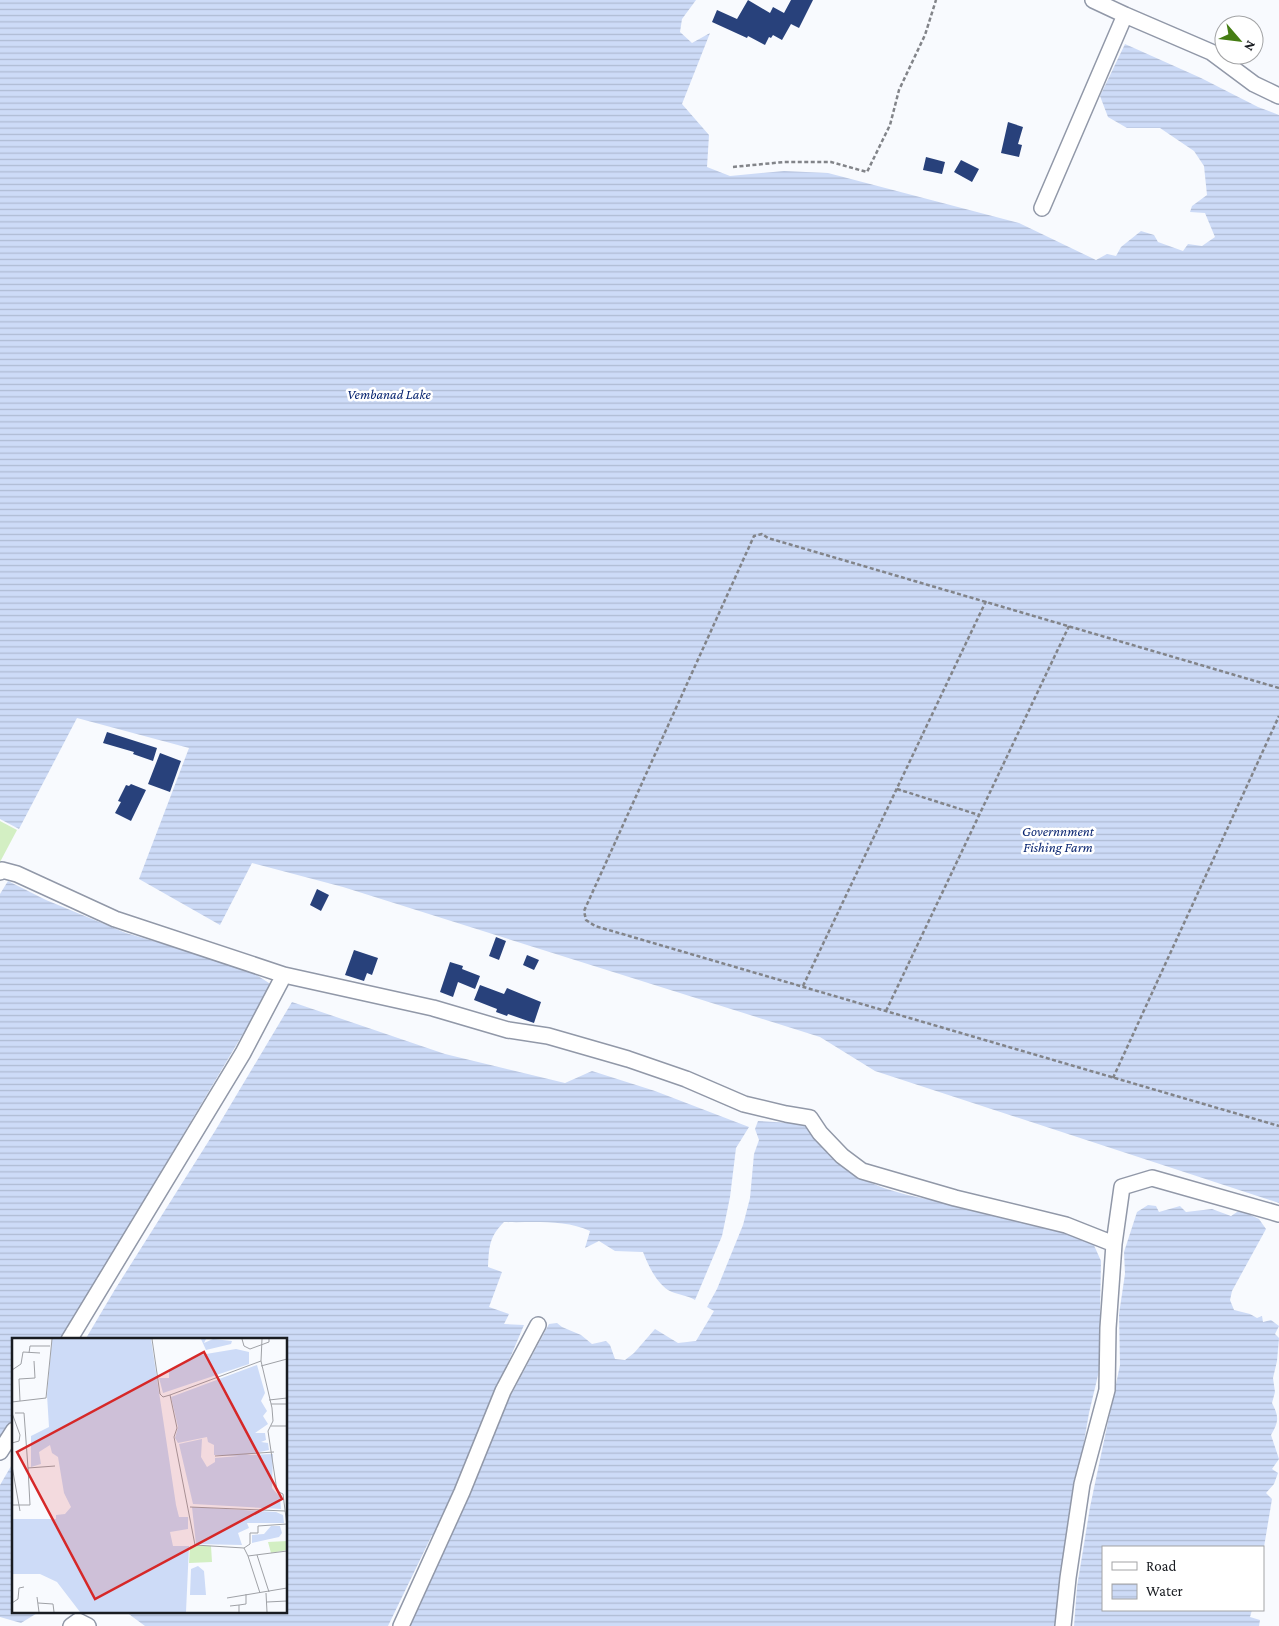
<svg xmlns="http://www.w3.org/2000/svg" width="1279" height="1626" font-family="'Crimson Pro',serif">
  <defs>
    <pattern id="water-rules" width="6" height="5" patternUnits="userSpaceOnUse" patternTransform="scale(1.25)"><rect width="6" height="5" fill="#cddbf7"/><path d="M0 2.5h6" fill="none" stroke="#afbbd3"/></pattern>
  </defs>
  <rect width="100%" height="100%" fill="#f8fafe"/>
  <path fill="#d3efc3" d="M0,821L17,830L0,862Z"/>
  <path fill="url(#water-rules)" d="M0,0H696L682,19L680,32L692,43L710,33L682,104L709,135L707,167L730,176L784,171L828,173L1019,223L1096,260L1107,254L1116,256L1121,247L1141,231L1154,235L1158,242L1183,251L1188,244L1202,246L1215,237L1205,213L1190,212L1192,206L1207,195L1204,166L1194,151L1160,128H1127L1108,117L1100,96L1125,44L1201,78L1258,107L1279,115V1203L875,1071L820,1037L343,887L252,863L220,925L139,879L189,748L77,718L19,829L0,819Z
    M8,881L46,900L126,933L246,968L272,985L61,1340H14V1416L0,1440V894Z
    M292,1002L445,1054L565,1083L592,1071L655,1091L749,1127L736,1148L730,1197L722,1236L695,1300C687,1295 677,1295 668,1290C656,1282 648,1265 643,1252L615,1251L599,1241L585,1248L590,1231C564,1219 532,1223 504,1222C489,1237 489,1247 488,1267L502,1272L489,1307L509,1314L504,1324L524,1325L453,1492L467,1497L504,1408L549,1324L557,1323L562,1327L581,1335L592,1344L606,1341L610,1345L615,1359L625,1360L634,1353L655,1329L678,1343L696,1341L714,1311L707,1307L717,1289L743,1225L750,1198L754,1154L759,1140L755,1129L758,1121L791,1123L802,1118L806,1122C806,1131 815,1139 822,1146C851,1178 879,1189 921,1198C941,1202 961,1203 981,1207C1006,1213 1033,1221 1058,1230C1070,1234 1081,1240 1093,1243L1101,1261L1099,1371L1089,1413L1065,1553L1057,1626H409L448,1543L432,1535L388,1626H145L126,1612H286V1340H85L114,1291L215,1131Z
    M1148,1205L1156,1206L1159,1212L1180,1206L1186,1212L1212,1209L1231,1216L1240,1210L1259,1219L1266,1229L1232,1291L1230,1300L1234,1310L1250,1314L1257,1318L1262,1316L1263,1322L1271,1320L1279,1326L1275,1334L1279,1338L1277,1361L1273,1378L1275,1392L1272,1403C1279,1416 1279,1422 1271,1435L1279,1459L1272,1469L1278,1473L1274,1484L1266,1493L1272,1499L1263,1553V1547H1103V1610H1252L1250,1617L1260,1620L1259,1626H1074L1077,1587L1090,1507L1120,1365L1119,1314L1125,1274L1124,1252L1137,1212Z
    M14,1461V1612H39L21,1623L0,1617V1485Z"/>
  <path fill="#28417b" d="M748,0L770,13L773,7L784,13L791,0H813L799,28L791,24L782,40L773,35L771,38L769,37L765,45L748,36L747,38L712,22L717,10L737,19Z
    M1008,122L1023,127L1018,144L1022,145L1019,157L1001,153Z
    M926,157L945,162L942,174L923,170Z
    M961,160L979,169L972,182L954,172Z
    M107,732L157,748L153,761L133,754L134,752L103,743Z
    M160,753L181,761L170,792L148,784Z
    M131,784L146,790L131,821L115,813L121,802L118,801L126,785L129,786Z
    M317,889L329,895L321,911L310,905Z
    M496,937L506,941L499,960L489,956Z
    M354,950L378,958L372,975L367,973L364,981L345,975Z
    M527,955L539,960L534,970L523,965Z
    M450,962L463,966L462,969L480,976L475,989L458,982L453,997L440,992Z
    M480,985L504,994L507,988L541,1002L534,1023L508,1014L507,1016L496,1012L497,1009L474,1000Z"/>
  <g fill="none" stroke-linecap="round" stroke-linejoin="round">
    <defs>
      <path id="street" d="M1125,15L1211,52L1254,84L1279,96
        M1042,208L1125,15L1093,0
        M0,872L2,870L17,874L115,919L284,975L433,1008L508,1030L548,1036L628,1059L686,1079L744,1104L786,1114L810,1118L820,1133L842,1156L862,1171L955,1198L1066,1225L1114,1244L1108,1328L1107,1390L1082,1484L1068,1578L1063,1626
        M1114,1244L1122,1187L1152,1178L1279,1214
        M69,1340L243,1053L284,975
        M0,1452L14,1430
        M71,1626L78,1621L88,1626
        M401,1626L462,1492L503,1391L538,1325"/>
    </defs>
    <use href="#street" stroke="#9198a8" stroke-width="18"/>
    <path stroke="#828489" stroke-width="2.5" stroke-dasharray="4 2.5" stroke-linecap="butt" d="M733,167L784,162H831L867,172L890,125L899,90L925,35L936,0
      M1279,688L768,538L762,534L754,536L584,911L586,920L595,926L1279,1126
      M897,789L979,815
      M803,986L986,601
      M886,1011L1069,626
      M1113,1078L1279,716"/>
    <use href="#street" stroke="#fff" stroke-width="15"/>
  </g>
  <g text-anchor="middle" stroke-width="5" stroke-linejoin="round" paint-order="stroke">
    <g font-size="14" font-style="italic" fill="#0b2772" stroke="#fff">
      <text x="389" y="399">Vembanad Lake</text>
      <text x="1058" y="836">Governnment<tspan x="1058" dy="16">Fishing Farm</tspan></text>
    </g>
  </g>
  <g transform="translate(12 1338)">
    <rect width="275" height="275" fill="#f8fafe"/>
    <path d="M275,203V212L259,215L256,204ZM178,208H199L200,224L177,225Z" fill="#d3efc3"/>
    <path d="M40,1H139L164,167L167,179H176V191L158,194L161,208H177L174,274H68L45,244L28,236H0V181H44V177L53,176L59,169L52,155L46,119L40,115L38,107L27,114L29,126L19,129V98L37,89L35,57ZM189,1H194L192,5L201,1L220,3L219,6L194,12ZM224,11L237,14V26L151,55L147,40H157V32L188,17ZM245,27L253,55L249,63L255,73L251,78L256,86L243,95H253L254,102L249,104L256,105L257,112L234,117L261,116L260,150L268,159L269,171L181,166L167,106L190,101L189,119L195,129L203,124V120L227,118L202,117V107L196,104L195,99L166,105L163,100L166,89L159,59ZM180,169L264,174L271,177L272,185H235L237,190L226,195L230,207L184,206ZM259,188H268L270,195L267,199L240,205V197L252,196ZM186,228L192,233L194,257H178L179,231Z" fill="#cddbf7"/>
    <path fill="none" stroke="#9fa1a6" stroke-width="1" d="M140,1L148,56L151,59L158,57M230,1L232,8L238,11L257,4V1M17,15L18,8H38M249,23L250,1M249,28L275,21M0,32L9,26L11,14L28,15M257,62L275,60M8,63L7,41L23,40L22,23M0,64L34,60L40,1M259,66H275M0,75L8,97L7,103L0,105M3,75H12L16,130M259,88H275M203,118L262,114M0,128L8,173M0,167H18L16,130L43,128M178,169L273,173M275,186L246,188V195H238V206L232,210L183,207L162,99L165,90L158,57L249,23L260,70L261,83L256,93L265,153L271,156L275,188M232,210L236,218L275,213M245,217L257,254M236,218L248,255M254,255L255,274M25,259L27,274M215,260L275,250M255,264L275,263M0,265L6,261L7,250L12,249M26,265L41,266L42,274M227,267L234,266V256M218,268L227,267V274"/>
    <path fill="#d62828" fill-opacity="0.15" stroke="#d62828" stroke-width="2.5" d="M192,14L270,161L83,261L5,114Z"/>
    <rect width="275" height="275" fill="none" stroke="#191c21" stroke-width="2.5"/>
  </g>
  <rect x="1102" y="1546" width="162" height="65" fill="#ffffff" stroke="#a3a4a6"/>
  <rect x="1112" y="1562" width="25" height="8" fill="#ffffff" stroke="#a3a4a6"/>
  <text x="1146" y="1571" font-size="15" fill="#191c21">Road</text>
  <rect x="1112" y="1584" width="25" height="15" fill="url(#water-rules)" stroke="#a3a4a6"/>
  <text x="1146" y="1596" font-size="15" fill="#191c21">Water</text>
  <g transform="translate(1239 40) rotate(118)"><circle r="24" fill="#ffffff" stroke="#a3a4a6"/>
  <path d="M0-4L9 19L0 12L-9 19Z" fill="#457d13"/>
  <text y="-8" font-size="14" font-weight="bold" text-anchor="middle" fill="#191c21">N</text>
  </g>
</svg>
